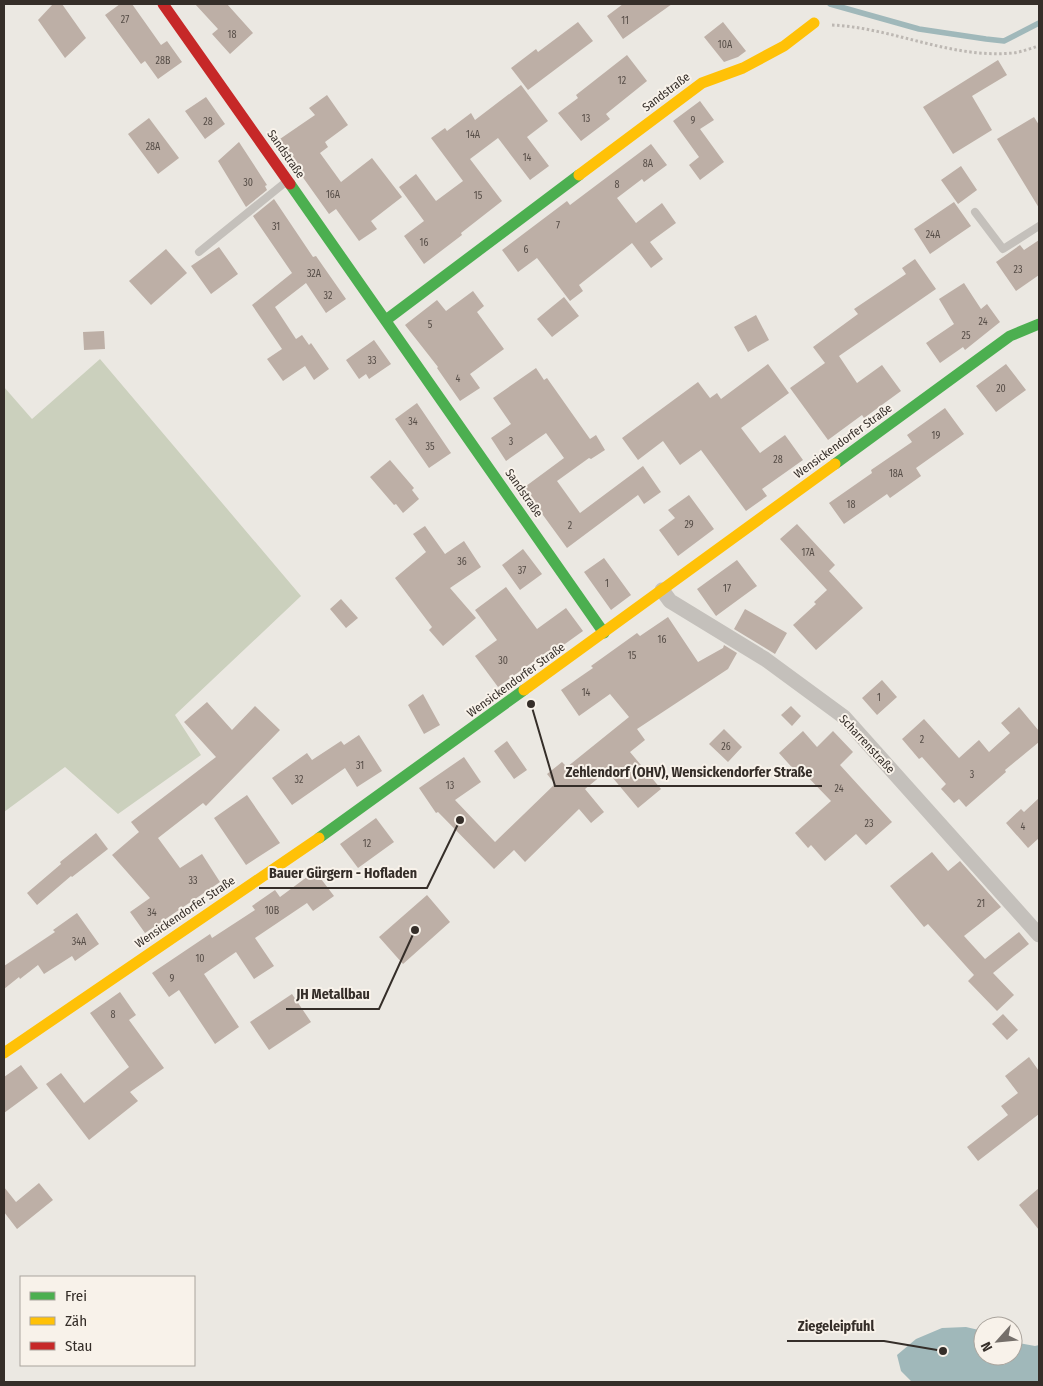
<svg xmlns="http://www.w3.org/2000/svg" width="1043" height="1386" font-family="'Fira Sans Condensed',sans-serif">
  <rect width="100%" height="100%" fill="#ebe8e2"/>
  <path fill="#cbd0bd" d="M100,359L301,596L175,715L201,755L118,814L65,767L4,812V387L32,419Z"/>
  <path fill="#a0b8ba" d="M966,1327L983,1331V1356H1013V1342L1035,1346L1039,1345V1382H912L901,1371L897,1355L916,1339L942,1328Z"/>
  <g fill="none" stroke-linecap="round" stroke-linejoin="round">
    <path stroke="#a0b8ba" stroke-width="5.5" d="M830,4L919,29L986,39L1004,41L1039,23"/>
  </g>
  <path fill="#bdafa6" d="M53,4H62L86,38L65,58L38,20Z
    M120,4H132L161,45L167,41L182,62L158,79L145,61L141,64L105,15Z
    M195,4H227L253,33L230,54L212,34L218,29Z
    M623,4H672L623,39L607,16Z
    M578,22L593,41L528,90L511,68L536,49L538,52Z
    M723,22L746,51L738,57L724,62L704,37Z
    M627,55L647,81L606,114L610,119L581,141L558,113L578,98L576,95Z
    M998,60L1007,75L972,96L992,130L953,154L923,107Z
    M521,85L548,121L527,137L549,166L530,180L498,138L470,159L502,201L461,233L462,235L424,264L404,236L424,221L399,187L416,174L436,201L463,181L431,138L445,128L447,131L471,113L475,120Z
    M327,95L348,125L325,142L328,147L320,153L341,182L372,158L402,197L371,221L377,229L359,241L336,209L329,214L277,141L315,115L309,108Z
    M206,97L225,124L205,139L185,111Z
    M700,101L714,120L700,129L724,162L700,180L689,165L699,157L673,121Z
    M1034,117L1039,125V208L997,139Z
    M149,118L179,158L158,174L128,134Z
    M239,142L267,185L265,186L267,190L246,207L218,161Z
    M651,144L667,165L644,182L642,179L617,198L636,223L662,203L676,223L650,242L663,259L651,268L632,243L579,285L583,291L570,301L537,258L518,272L502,250L567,201L570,205Z
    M961,166L977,190L958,204L941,180Z
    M274,199L313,257L316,256L346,299L326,313L306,283L275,307L296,339L302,335L309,345L311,343L329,369L314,380L305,366L283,381L267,359L282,349L252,305L292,273L253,216Z
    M954,202L971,226L930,254L914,229Z
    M1039,240V275L1016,291L996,262L1020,245L1024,250Z
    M219,247L238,274L211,294L191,266Z
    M166,249L187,273L151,305L129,281Z
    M915,259L936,289L839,356L857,383L882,365L901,391L864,418L862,415L828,440L790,388L825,363L813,347L858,314L854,309L906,274L902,268Z
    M964,283L981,309L987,304L1000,322L965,350L963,347L940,363L926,343L954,324L939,299Z
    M473,291L484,306L477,312L504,349L470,374L480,388L460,401L437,368L438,367L405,325L437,300L446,311Z
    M564,297L579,316L552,337L537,319Z
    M756,315L769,340L748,352L734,327Z
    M104,331L105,349L84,350L83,332Z
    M374,340L391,364L369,379L366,374L359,379L346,360Z
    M768,364L789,393L741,428L760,453L785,435L803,460L762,489L767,496L746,511L701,450L680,465L663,441L638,460L622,438L698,382L710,398L717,393L721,399Z
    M1006,364L1026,390L996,412L976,386Z
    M536,368L544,380L547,378L590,439L596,435L605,450L591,459L589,458L557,481L580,513L643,466L661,492L644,504L638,495L567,548L532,500L530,501L522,489L564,458L546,433L506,461L491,438L511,424L493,398Z
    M417,403L451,453L429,468L395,419Z
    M945,408L964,434L916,468L921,476L890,498L887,494L844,524L829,503L872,473L871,470L912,442L907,435Z
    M390,460L414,488L412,490L419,499L403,513L396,504L394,505L370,477Z
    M689,495L714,529L678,556L659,530L675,518L668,510Z
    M797,524L835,565L829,571L863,608L816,650L793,625L816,604L814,602L827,590L780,539Z
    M425,526L445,554L464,541L481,567L450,588L476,618L443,646L429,630L432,627L395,578L426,552L413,534Z
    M523,549L542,574L520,590L502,565Z
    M604,558L631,595L611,610L584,572Z
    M737,560L757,586L716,616L697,589Z
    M506,587L537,629L566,608L583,631L551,654L548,651L498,687L475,656L497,640L475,610Z
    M341,599L358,618L346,628L330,609Z
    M745,609L787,633L775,654L734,629Z
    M668,617L698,662L723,648L724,645L737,653L728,669L637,729L645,740L630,752L661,789L638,808L607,771L585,789L604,812L591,823L579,809L525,862L514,850L494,869L438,812L436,813L419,788L464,757L481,782L455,800L495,842L555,784L547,774L562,762L567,767L629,717L610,694L579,716L561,690L593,668L591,666L637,633L640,636Z
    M882,680L897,697L877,715L862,698Z
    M423,694L440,725L424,734L408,705Z
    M207,702L232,730L255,706L280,730L206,806L203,803L158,838L180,868L202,854L220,882L145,933L130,912L150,898L112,855L139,832L131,822L216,757L184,722Z
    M791,706L801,716L792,726L781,715Z
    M1019,707L1039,731V742L1005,770L1006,772L966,807L959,799L954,803L941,789L946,784L922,757L919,759L902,739L924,719L959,758L979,740L989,752L1010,733L1001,723Z
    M724,729L742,747L728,762L709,744Z
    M803,731L817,747L833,731L853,752L840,765L892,822L866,845L856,834L825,861L811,845L808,848L795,833L831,801L800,769L797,773L779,753Z
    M359,735L382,771L357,787L345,768L292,805L272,778L307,753L312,760L341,741L344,745Z
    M507,741L527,770L514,779L494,751Z
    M247,795L280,843L246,865L214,818Z
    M1039,798V838L1028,848L1006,823L1021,809L1024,812Z
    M376,818L394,842L358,868L340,844Z
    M96,833L108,849L72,877L71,876L37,905L27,893L61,864L60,862Z
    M932,852L948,871L960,861L1001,907L964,936L985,959L1019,932L1029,944L993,973L1014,995L997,1011L968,981L974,975L928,924L924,927L890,886Z
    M315,871L334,896L313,911L307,903L255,938L274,966L254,979L236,952L204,974L239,1027L215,1044L179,990L169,997L152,973L210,934L212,938L255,910L252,906L275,890L280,897Z
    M427,895L450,922L403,964L379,937Z
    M77,913L99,944L75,961L72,956L44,974L38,965L20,979L19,977L4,989V966L55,932L53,930Z
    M120,992L136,1015L129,1020L164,1068L130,1092L138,1101L89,1140L46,1084L61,1073L84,1103L129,1067L90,1013Z
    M292,994L311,1022L269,1050L250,1022Z
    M1003,1014L1018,1030L1007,1040L992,1024Z
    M1029,1057L1039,1071V1114L978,1161L967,1147L1008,1115L1001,1106L1018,1093L1005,1076Z
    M21,1065L38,1088L4,1113V1077Z
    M39,1183L53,1200L17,1229L4,1212V1187L16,1202Z
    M1039,1188V1230L1019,1205Z"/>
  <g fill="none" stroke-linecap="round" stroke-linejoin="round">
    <path stroke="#bdb8b3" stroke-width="3" stroke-dasharray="2.5 2.5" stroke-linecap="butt" d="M832,25C894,28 951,59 1013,53C1022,52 1031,48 1039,46"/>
    <path stroke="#c4c0bb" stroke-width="8" d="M975,212L1003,249L1039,226
      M199,252L287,181"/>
    <path stroke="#c4c0bb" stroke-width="15" d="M662,590L670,601L765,659L844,717L1039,935"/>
    <path stroke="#4caf50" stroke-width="11" d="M290,184L604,633
      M386,320L579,175
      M835,464L1010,336L1039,324
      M319,838L524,690"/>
    <path stroke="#ffc107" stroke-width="11" d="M579,175L702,83L743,68L784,46L814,23
      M524,690L835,464
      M4,1053L319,838"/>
    <path stroke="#c62828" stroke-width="11" d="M163,4L290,184"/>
  </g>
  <g text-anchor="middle" stroke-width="4" stroke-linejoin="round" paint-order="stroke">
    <g font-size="10" fill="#574e48">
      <text x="125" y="23">27</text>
      <text x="625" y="24">11</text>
      <text x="232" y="38">18</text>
      <text x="725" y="48">10A</text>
      <text x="163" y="64">28B</text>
      <text x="622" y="84">12</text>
      <text x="586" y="122">13</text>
      <text x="693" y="124">9</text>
      <text x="208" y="125">28</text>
      <text x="473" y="138">14A</text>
      <text x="153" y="150">28A</text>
      <text x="527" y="161">14</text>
      <text x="648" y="167">8A</text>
      <text x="248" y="186">30</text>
      <text x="617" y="188">8</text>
      <text x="333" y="198">16A</text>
      <text x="478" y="199">15</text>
      <text x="558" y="229">7</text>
      <text x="276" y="230">31</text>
      <text x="933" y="238">24A</text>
      <text x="424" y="246">16</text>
      <text x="526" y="253">6</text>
      <text x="1018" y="273">23</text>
      <text x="314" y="277">32A</text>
      <text x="328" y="299">32</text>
      <text x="983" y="325">24</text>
      <text x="430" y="328">5</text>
      <text x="966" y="339">25</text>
      <text x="372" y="364">33</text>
      <text x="458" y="382">4</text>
      <text x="1001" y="392">20</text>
      <text x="413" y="425">34</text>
      <text x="936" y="439">19</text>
      <text x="511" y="445">3</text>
      <text x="430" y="450">35</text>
      <text x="778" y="463">28</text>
      <text x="896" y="477">18A</text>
      <text x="851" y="508">18</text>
      <text x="689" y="528">29</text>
      <text x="570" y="529">2</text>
      <text x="808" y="556">17A</text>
      <text x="462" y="565">36</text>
      <text x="522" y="574">37</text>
      <text x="607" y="587">1</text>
      <text x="727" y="592">17</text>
      <text x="662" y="643">16</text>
      <text x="632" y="659">15</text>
      <text x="503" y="664">30</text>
      <text x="586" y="696">14</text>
      <text x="879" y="701">1</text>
      <text x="922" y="743">2</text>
      <text x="726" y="750">26</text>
      <text x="360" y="769">31</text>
      <text x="972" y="778">3</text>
      <text x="299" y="783">32</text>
      <text x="450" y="789">13</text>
      <text x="839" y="792">24</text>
      <text x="869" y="827">23</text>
      <text x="1023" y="830">4</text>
      <text x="367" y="847">12</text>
      <text x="193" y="884">33</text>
      <text x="981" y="907">21</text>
      <text x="272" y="914">10B</text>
      <text x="152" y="916">34</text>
      <text x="79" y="945">34A</text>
      <text x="200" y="962">10</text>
      <text x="172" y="982">9</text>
      <text x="113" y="1018">8</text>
    </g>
    <g font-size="12" fill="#352e29" stroke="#f8f2ea">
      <text transform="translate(666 92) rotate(-37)" y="4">Sandstraße</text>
      <text transform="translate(286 154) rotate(55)" y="4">Sandstraße</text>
      <text transform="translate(843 441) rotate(-36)" y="4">Wensickendorfer Straße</text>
      <text transform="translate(524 493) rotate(55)" y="4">Sandstraße</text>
      <text transform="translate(516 680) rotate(-36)" y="4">Wensickendorfer Straße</text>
      <text transform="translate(867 744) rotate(47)" y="4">Scharrenstraße</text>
      <text transform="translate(185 912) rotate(-34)" y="4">Wensickendorfer Straße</text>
    </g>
  </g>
  <path fill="none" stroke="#352e29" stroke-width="2" d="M531 704L555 786H822M460 820L427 888H259M415 930L379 1009H286M943 1351L884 1341H787"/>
  <g fill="#352e29" stroke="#f8f2ea" stroke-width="2">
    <circle cx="531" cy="704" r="5"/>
    <circle cx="460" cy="820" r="5"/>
    <circle cx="415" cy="930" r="5"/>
    <circle cx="943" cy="1351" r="5"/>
  </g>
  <g font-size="14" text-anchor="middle" font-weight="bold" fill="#352e29" stroke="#f8f2ea" stroke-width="4" stroke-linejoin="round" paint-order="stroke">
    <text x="689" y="777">Zehlendorf (OHV), Wensickendorfer Straße</text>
    <text x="343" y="878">Bauer Gürgern - Hofladen</text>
    <text x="333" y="999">JH Metallbau</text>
    <text x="836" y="1331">Ziegeleipfuhl</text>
  </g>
  <rect width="1043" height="1386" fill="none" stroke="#352e29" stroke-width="10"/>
  <rect x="20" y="1276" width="175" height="90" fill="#f8f2ea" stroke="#aaa49d"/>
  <rect x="30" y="1292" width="25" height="8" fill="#4caf50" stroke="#aaa49d"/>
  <text x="65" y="1301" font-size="15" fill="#352e29">Frei</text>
  <rect x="30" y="1317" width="25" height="8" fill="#ffc107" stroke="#aaa49d"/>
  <text x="65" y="1326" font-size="15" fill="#352e29">Zäh</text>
  <rect x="30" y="1342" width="25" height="8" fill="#c62828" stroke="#aaa49d"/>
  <text x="65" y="1351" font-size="15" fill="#352e29">Stau</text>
  <g transform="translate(998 1341) rotate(243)"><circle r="24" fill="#f8f2ea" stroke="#aaa49d"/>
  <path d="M0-4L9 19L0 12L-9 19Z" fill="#756f6a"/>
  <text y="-8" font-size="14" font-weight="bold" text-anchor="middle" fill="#352e29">N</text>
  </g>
</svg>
